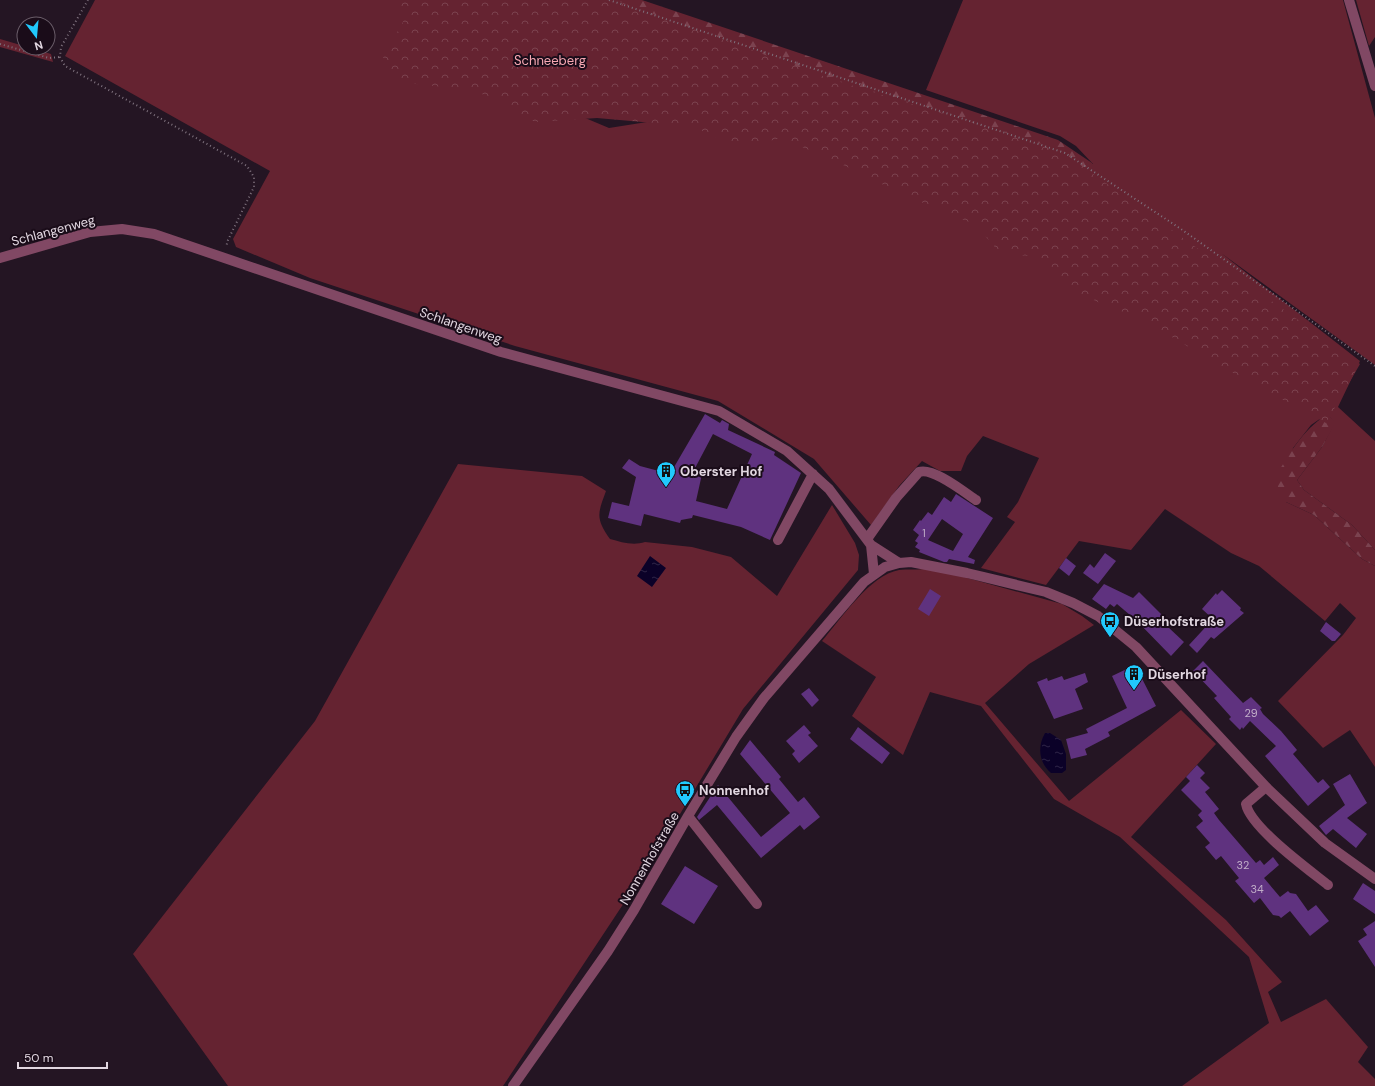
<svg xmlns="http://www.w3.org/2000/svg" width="1375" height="1086" font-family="'DM Sans',sans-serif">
  <defs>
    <pattern id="forest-firs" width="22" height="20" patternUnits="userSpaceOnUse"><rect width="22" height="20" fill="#652331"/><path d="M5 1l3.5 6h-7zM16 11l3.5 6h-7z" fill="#7b424f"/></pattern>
    <pattern id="park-crowns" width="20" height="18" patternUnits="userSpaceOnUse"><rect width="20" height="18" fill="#652331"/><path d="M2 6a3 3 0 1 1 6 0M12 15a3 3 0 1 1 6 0" fill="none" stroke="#7b424f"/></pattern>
    <pattern id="water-ripples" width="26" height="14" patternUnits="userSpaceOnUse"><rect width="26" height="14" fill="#0b0128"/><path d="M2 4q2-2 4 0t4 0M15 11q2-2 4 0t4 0" fill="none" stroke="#2e2547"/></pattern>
  </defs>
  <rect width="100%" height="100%" fill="#241523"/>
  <path fill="#652331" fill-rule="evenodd" d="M95,0H394L1093,164L1076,146L1060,136L926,90L963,0H1343L1375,118V365L1221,253L1360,361L1338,407L1375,441V550L1352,525L1304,490L1297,480L1322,447L1335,422L1327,414L1311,425L1293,448L1286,502L1314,515L1362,559L1375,566V767L1350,730L1323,748L1278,701L1343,635L1356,618L1340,603L1325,621L1259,566L1231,553L1165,509L1131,550L1079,541L1046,585L981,568L1015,522L1007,517L1018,502L1039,458L983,436L967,456L961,471H940L922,461L899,486L871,525L814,459L718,401L515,346L310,278L236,247L233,239L270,171L65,56ZM412,45L722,135L679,123L647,122L609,128Z
    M1356,0H1375V37L1369,46Z
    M0,39L24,46V48H31L51,54L53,62L0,47Z
    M458,464L582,476L606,491C598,513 595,518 610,539C621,542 633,546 645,542L692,547L731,557L777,596L832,505L855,543L859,555L858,570L743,709L653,859L503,1086H228L133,954L315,721Z
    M924,569L953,574L1062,604L1082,616L1094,625L1029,664L985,703L1069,801L1181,710L1216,744L1131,837L1226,920L1282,982L1268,992L1281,1022L1326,999L1368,1047L1358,1062L1375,1079V1086H1182L1269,1023L1249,957L1120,837L1054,799L981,706L930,692L903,755L852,716L876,677L822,641C841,619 870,575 899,570C907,569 916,570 924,569Z"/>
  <path fill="url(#forest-firs)" d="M574,0H642L1058,140L1092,163L1094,169L1082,176Z
    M1327,414L1336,422L1322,447L1297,480L1304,490L1352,525L1375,550V566L1362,559L1314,515L1286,502L1274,479C1290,453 1301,432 1327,414Z"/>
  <path fill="url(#park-crowns)" d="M386,0H615L834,80L1058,149L1360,364L1326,423L1226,369L1138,317L1106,306L1077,292L1051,266L1035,256L1011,255L999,252L976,225L904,195L837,162L781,138L753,145L722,140L698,129L665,124L597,118L535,122L488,96L469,90L416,84L394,77L386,69L383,58L409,11Z"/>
  <path fill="url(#water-ripples)" d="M650,556L666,568L652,587L637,576Z
    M1045,733H1050L1061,740L1066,754V770L1062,773H1051C1039,763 1037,747 1045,733Z"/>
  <path fill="#5f327f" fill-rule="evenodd" d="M705,414L720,423L722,420L729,424L728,430L775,452L774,455L801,473L770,540L741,527L693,515L692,518L681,520L680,523L644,514L641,526L608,518L612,502L629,506L636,477L622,468L629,459L640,466L670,474ZM713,434L752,454L727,509L696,501L702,474L693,472Z
    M956,494L993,518L968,557L975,560L974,564L949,559L947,562H944L919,552L920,550L915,547L918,543L915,541L919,535L913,530L920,520L921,521L928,512L932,515L944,497L951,502ZM942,519L963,534L953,551L928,540Z
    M1105,553L1116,561L1098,584L1083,573L1090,564L1094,568Z
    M1066,558L1076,566L1069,576L1059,568Z
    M1104,584L1133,598L1139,592L1171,624L1168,627L1184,642L1171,656L1135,619H1130V615L1117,604L1114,607L1110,604L1106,609L1092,599Z
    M930,589L941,596L929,616L918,609Z
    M1222,590L1241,608L1240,610L1244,613L1214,639L1211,637L1197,653L1189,645L1213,619L1202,609L1216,593L1217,595Z
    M1326,622L1341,634L1335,641H1332L1320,631Z
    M1203,661L1243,703L1251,697L1262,708L1260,709L1263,714L1281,731L1297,750L1293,754L1318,783L1323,779L1330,787L1308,806L1265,756L1276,746L1250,721L1243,729L1242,727L1240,730L1229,719L1231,717L1214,698L1217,696L1193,671Z
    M1135,665L1156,706L1108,732L1110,736L1085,749L1087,755L1071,759L1066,739L1088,733L1086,729L1127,708L1112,676Z
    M1085,673L1088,682L1075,689L1083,709L1054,719L1037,682L1047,678L1048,681L1062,676L1064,680Z
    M809,688L819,700L812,707L801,694Z
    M804,725L811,733L808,735L818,746L799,763L792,754L795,751L786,741Z
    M858,727L890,753L882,764L850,739Z
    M750,740L781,777L779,779L798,802L804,797L820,817L804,830L800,825L761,858L717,805L699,820L697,817L718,785L761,837L790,813L740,754Z
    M1197,765L1205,773L1200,778L1210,788L1205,792L1219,809L1214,813L1219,820L1256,863L1260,860L1264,865L1273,857L1279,865L1264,878L1280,897L1288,891L1290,893L1296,894L1308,911L1316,905L1329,921L1310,936L1290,911L1281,918L1279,916L1273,915L1260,898L1254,903L1235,881L1239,878L1221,856L1216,860L1205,847L1210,843L1196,827L1203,821L1198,815L1202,811L1181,790L1190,781L1186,777Z
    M1350,774L1367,803L1347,818L1367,834L1356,848L1333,829L1326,835L1319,826L1345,805L1333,784Z
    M685,866L718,886L694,924L661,904Z
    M1363,883L1375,891V914L1353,899Z
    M1375,921V967L1358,941L1367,935L1363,929Z"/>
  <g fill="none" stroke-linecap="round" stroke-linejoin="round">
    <path stroke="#7f727e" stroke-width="2" stroke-dasharray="1 3" stroke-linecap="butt" d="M88,0L61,47L60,57L65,66L247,166L254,177V187L228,240L226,247
      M609,0L1065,153L1181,229L1375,366
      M0,44L49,58L60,57"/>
    <path stroke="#814864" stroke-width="10" d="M1349,0L1375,86
      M0,258L90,232L122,229L154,234L501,352L719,411L787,451L829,489L871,545L899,563
      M867,539L896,498L919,472C933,467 964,492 976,500
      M778,540L813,474
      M871,545L874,574
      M1266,787L1246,804C1250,827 1308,869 1328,885
      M688,816L757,904
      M513,1086L608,951L634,910L688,816L736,737L764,698L864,582L885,567L899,563L911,562L967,573L1046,592L1073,603L1098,616L1136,647L1266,787L1325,843L1375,879"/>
  </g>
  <defs>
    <symbol id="building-pin" viewBox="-11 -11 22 30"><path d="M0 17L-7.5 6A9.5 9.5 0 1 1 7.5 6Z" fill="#21c9fd" stroke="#1a0c19"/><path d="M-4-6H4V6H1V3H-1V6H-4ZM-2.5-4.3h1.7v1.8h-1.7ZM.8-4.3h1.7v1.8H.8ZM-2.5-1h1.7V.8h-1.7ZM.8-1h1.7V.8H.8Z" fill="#111"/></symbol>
    <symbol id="bus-pin" viewBox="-11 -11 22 30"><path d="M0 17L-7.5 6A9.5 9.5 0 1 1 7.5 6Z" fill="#21c9fd" stroke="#1a0c19"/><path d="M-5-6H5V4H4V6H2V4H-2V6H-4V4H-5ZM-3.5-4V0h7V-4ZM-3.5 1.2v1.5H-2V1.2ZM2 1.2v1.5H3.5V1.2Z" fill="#111"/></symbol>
  </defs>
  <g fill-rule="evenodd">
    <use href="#building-pin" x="655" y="460" width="22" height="30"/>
    <use href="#bus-pin" x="1099" y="610" width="22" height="30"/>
    <use href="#building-pin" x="1123" y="663" width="22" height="30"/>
    <use href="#bus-pin" x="674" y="779" width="22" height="30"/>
  </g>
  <g text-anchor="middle" stroke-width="4" stroke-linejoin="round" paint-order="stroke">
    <g font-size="11" fill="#c1aec8">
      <text x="924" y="537">1</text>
      <text x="1251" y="717">29</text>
      <text x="1243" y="869">32</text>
      <text x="1257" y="893">34</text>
    </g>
    <g font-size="13" fill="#f8a8b3" stroke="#1a0c19">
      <text x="550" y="65">Schneeberg</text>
    </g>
    <g font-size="13" fill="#e2d7e1" stroke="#1a0c19">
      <text transform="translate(53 230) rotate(-15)" y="5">Schlangenweg</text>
      <text transform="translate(461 325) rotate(19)" y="5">Schlangenweg</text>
      <text transform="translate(649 858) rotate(-60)" y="5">Nonnenhofstraße</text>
    </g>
    <g font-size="13" font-weight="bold" fill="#e2d7e1" stroke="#1a0c19" text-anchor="start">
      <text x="680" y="476">Oberster Hof</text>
      <text x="1124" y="626">Düserhofstraße</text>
      <text x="1148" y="679">Düserhof</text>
      <text x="699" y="795">Nonnenhof</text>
    </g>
  </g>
  <g transform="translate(36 36) rotate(164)"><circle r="19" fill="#1a0c19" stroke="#6a5d69"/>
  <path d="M0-3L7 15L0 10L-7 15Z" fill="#21c9fd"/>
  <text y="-6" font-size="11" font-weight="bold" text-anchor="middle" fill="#e2d7e1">N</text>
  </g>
  <path d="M18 1062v6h89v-6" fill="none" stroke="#e2d7e1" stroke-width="2"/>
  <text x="24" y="1062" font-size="12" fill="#e2d7e1" stroke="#1a0c19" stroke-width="3" paint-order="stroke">50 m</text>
</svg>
